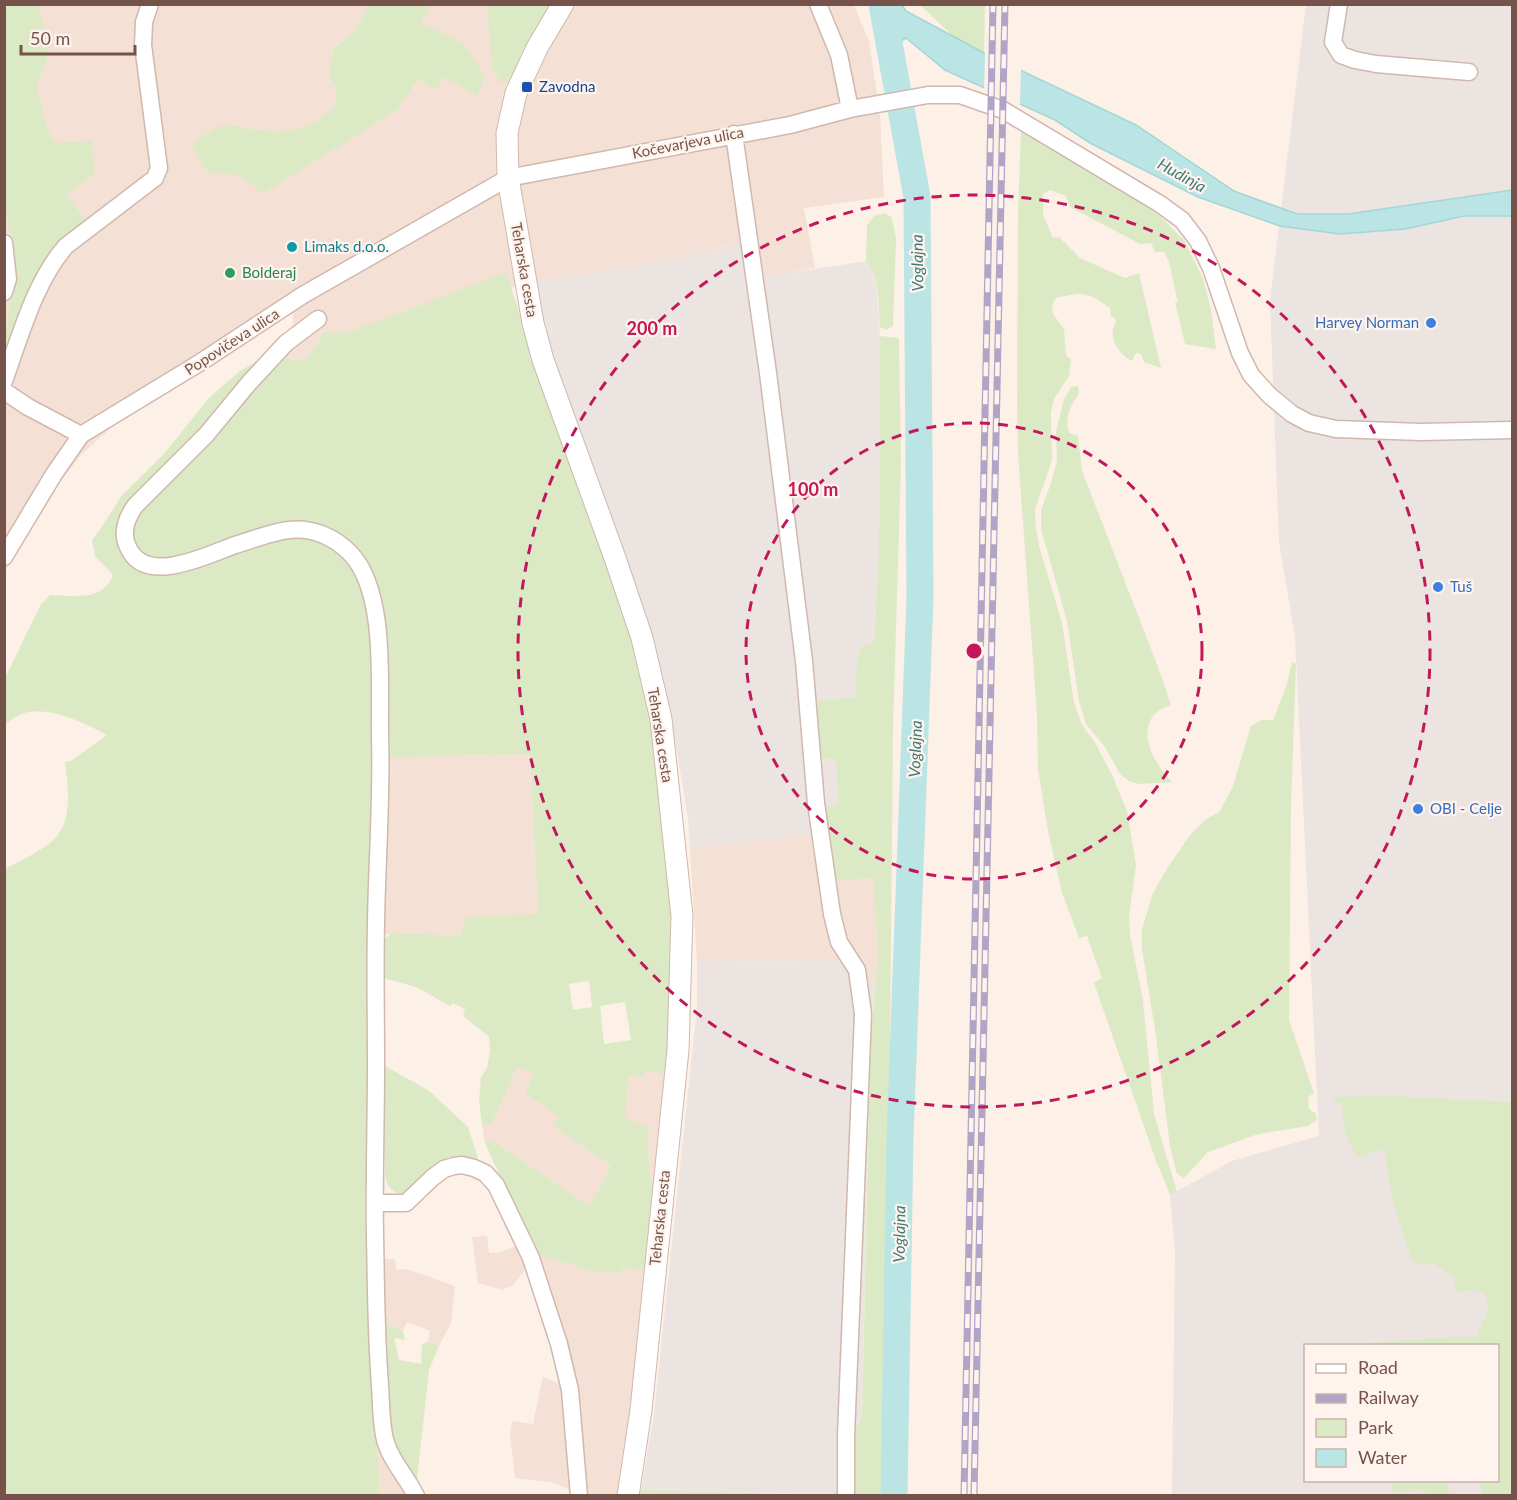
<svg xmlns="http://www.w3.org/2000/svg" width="1517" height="1500" font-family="Lato,sans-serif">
  <rect width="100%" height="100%" fill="#fcf0e7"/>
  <path fill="#f4e0d5" d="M5,5H370L353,33L333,49L328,74L336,87V103L328,113L309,127L297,129L296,172L396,111L419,79L445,77L478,96L420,23L430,5H854L869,41L880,116L884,197L804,208L815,268L747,281L739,243L670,260L511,287L506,272L347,334L324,332L305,361H280L268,355L293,325V309L121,419L81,455L62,479L5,571Z
    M530,754L538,915L468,917L460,936L370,934L373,758Z
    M826,833L873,877L878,952L876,982L852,984L841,960L697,961L690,848Z
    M517,1067L534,1074L525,1093L559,1117L554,1126L611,1166L589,1206L492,1140L485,1143L482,1125L492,1124Z
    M644,1071L666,1074L654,1190L651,1185L648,1149L649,1128L625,1118L629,1076Z
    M487,1236L489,1253L501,1252L518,1245L622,1273L623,1268L647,1270L624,1484L641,1490L640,1495H575L574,1492L555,1483L515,1478L510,1435L512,1421L533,1424L543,1377L563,1385L527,1267L513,1285L502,1290L478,1283L472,1237Z
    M366,1258L395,1259L396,1270L407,1269L455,1286L451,1323L439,1346L428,1341L430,1331L407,1322L403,1331L381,1322H370Z
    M377,1438L420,1495H380Z"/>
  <path fill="#ece4e0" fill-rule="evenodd" d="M1306,5H1512V1495H1172L1175,1252L1170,1195L1232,1161L1319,1136L1295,636L1279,542L1270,300ZM1306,1346H1498V1480H1306Z
    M740,243L747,280L866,261L872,266L876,286L880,336L879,547L874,642L860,647L856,670L855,697L821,700L836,759L838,804L826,833L690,848L688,817L671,717L652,637L626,556L552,358L534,283L670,260Z
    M841,960L850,972L852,984L876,982L873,1009L868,1119L862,1418L853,1432L851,1495L641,1490L654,1414L697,1007V961Z"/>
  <path fill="#dbeac5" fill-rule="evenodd" d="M370,4L430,5L421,23L463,43L484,75L478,97L445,77L435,90L419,79L396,111L262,194C246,176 232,171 208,173L191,145C199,139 209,131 218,127C228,123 241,127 251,129C284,135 315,130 336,103V87L328,74L333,49L353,33Z
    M5,5H40L41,19L50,49L37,87L47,128L54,143L91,141L95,174L66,195L86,221L51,251L40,269L6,356L5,336L15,277L14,252L5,211Z
    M487,5H552L517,71C512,78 508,83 500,82L492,66Z
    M920,5H985L984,53L956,39Z
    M1021,128L1159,215L1184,240L1203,278L1211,309L1216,349L1185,344L1175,302H1178L1169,262L1164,252H1155L1151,243L1140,244L1070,207L1066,196L1050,190L1043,194V214L1053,238L1059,237L1080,258L1125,278L1139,273L1161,368L1144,362L1141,354L1136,353L1132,361C1122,356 1110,342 1113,329C1114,326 1116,323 1116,320L1111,316L1110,308C1087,291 1083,292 1056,298L1052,305L1053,314L1064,329L1066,355L1071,360L1069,376L1054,399L1051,413L1052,460L1035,510L1036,528L1039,546L1062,623L1074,703L1082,725L1096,744L1113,777L1127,811L1136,865L1129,916L1130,935L1143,1000L1154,1114L1177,1192L1170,1195L1155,1158L1094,983L1102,978L1087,936L1079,938L1062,893L1048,831L1038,769L1037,714L1018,454L1017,405L1018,214Z
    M885,213L892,218L896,239L893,326L886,330L880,327C878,307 880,275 866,261L867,225L875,215Z
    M506,272L549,402L636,649L654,726L674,915L666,1074L644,1071L642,1077L629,1076L625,1118L649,1127L648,1149L651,1185L654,1190L647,1270L623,1268L622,1273L592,1271L536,1254L485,1143L492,1140L589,1206L611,1166L553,1126L559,1117L525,1093L534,1074L517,1067L492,1124L482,1125L479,1100L481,1077L487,1068L490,1050L489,1037L463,1016L465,1009L453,1003L450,1006L416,987L383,978L382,960L384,939L392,933L460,936L467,917L538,914L530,754L373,758L365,1223L380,1495H5V869C18,862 48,848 57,836C73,816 68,785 65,762L71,761L107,735C85,723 46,704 21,714C15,717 10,721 5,724V678L41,604L50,595C73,596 103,602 113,575L95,556L92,540L101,528L122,495L162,456L210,397L240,371L268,355C280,361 291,359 305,361L324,332L347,333ZM589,981L592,1007L573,1010L569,984ZM625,1002L631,1040L604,1044L600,1006Z
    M880,336L899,338L901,464L893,728L887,1368L882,1495H851L853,1432L862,1418L870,1054L878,952L873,878L833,880L823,807L838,804L836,759H818L813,709L821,700L855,697L856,670L860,647L874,642L879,547Z
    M1078,386L1079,394C1070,405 1065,418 1069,433L1078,436L1082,471L1158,667L1171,705C1167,707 1161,709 1158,711C1134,731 1156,766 1172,782L1139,784L1129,781L1120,774L1105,747L1086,724L1079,701L1067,621L1041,529V510L1051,483L1057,461L1056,432L1064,399L1071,387Z
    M1292,662L1296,664L1291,807L1289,1020L1314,1093L1308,1097L1309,1109L1316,1114L1317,1120L1308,1126L1258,1134L1208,1152L1184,1178L1177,1174L1170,1146L1155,1029L1142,950V929L1153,893L1168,867L1190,835L1205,820L1220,811L1233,786L1251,726L1262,720H1273L1287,684Z
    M383,1065L428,1090L468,1127L478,1158L476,1160L449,1157L437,1164L403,1195C390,1191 387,1187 385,1173Z
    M1392,1096L1512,1102V1495H1483L1478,1481L1498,1480V1346L1350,1345L1448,1337H1477L1488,1310L1486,1294L1473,1290L1455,1293L1454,1277L1435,1264L1418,1265L1411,1259L1393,1202L1384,1148L1357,1158L1345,1132L1342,1107L1332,1097Z
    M381,1322L403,1331L405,1340L394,1338L399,1360L421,1364L422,1345L428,1341L439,1346L429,1370L416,1487L390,1436Z
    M1392,1481H1446L1450,1495H1425L1424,1490L1392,1492Z
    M641,1490L831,1495V1496L640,1495Z"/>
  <path fill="#bbe5e4" stroke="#a2d7d6" stroke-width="1.5" d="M869,5H902L906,11L984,53L1136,125L1234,191L1297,214H1348L1512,190V216H1464L1405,229L1340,234L1280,226L1198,197L1090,143L1055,120L945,70L906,38L896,44L880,32Z"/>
  <path fill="#fcf0e7" d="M985,51L1021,68L1020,106L984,92Z"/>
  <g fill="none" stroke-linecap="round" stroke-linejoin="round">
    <path stroke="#bbe5e4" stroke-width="27" d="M882,4L917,197L920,597L900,1138L894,1496"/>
    <defs>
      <path id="minor" d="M818,4L839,55L850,109
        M1339,4L1333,42L1341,55L1355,60L1376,64L1469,72
        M734,134L768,373L804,661L816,803L832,914L839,942L857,970L863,1014L846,1436V1496
        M4,243L8,279L4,292
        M318,319L286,343L249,383L206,435L135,506C126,519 121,533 128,547C145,587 207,555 235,545C252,540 271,532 289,530C312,527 335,537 351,554C387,593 379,684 380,735C382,797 377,860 376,922C375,970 376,1018 376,1066C376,1123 374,1179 375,1235C376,1285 376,1335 380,1385C381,1401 381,1419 384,1435C388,1458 406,1475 416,1496
        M4,381C20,337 35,281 66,246L155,178L159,168L143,45L144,22L150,4
        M4,391L28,407L81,435
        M4,557L54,474L81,435L201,362L303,295L508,178L790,125L850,109L928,95H960L1003,110L1160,204L1182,220L1198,241L1211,268L1240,353L1251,375L1269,395L1292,414L1309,423L1336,429L1421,432L1512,430
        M375,1203H406L432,1178L444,1169L454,1166L462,1165L474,1168L485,1173L496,1185L531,1258L559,1344L570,1390L579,1496"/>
      <path id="tertiary" d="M563,4L537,48L516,93L507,133L508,178L533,323L543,360L615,558L642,638L661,719L682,916L678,1050L641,1410L628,1496"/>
    </defs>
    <use href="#minor" stroke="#d0b8af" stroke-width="19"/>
    <use href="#tertiary" stroke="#d0b8af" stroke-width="23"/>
    <use href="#minor" stroke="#fff" stroke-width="16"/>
    <use href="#tertiary" stroke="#fff" stroke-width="21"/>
    <defs>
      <path id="rail" d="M964,1496L993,4
        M974,1496L1005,4"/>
    </defs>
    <use href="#rail" stroke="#b0a5c6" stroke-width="7"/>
    <use href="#rail" stroke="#fff4ed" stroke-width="4.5" stroke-dasharray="14" stroke-linecap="butt"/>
  </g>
  <g fill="none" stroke="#c2185b" stroke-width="3" stroke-dasharray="10 8">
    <circle cx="974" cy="651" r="228"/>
    <circle cx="974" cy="651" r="456"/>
  </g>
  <rect fill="#1a4fb4" stroke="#fff4ed" stroke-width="2" x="521" y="81" width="12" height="12" rx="3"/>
  <circle fill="#0f9aa8" stroke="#fff4ed" stroke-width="2" cx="292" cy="247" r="6"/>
  <circle fill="#2e9e5b" stroke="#fff4ed" stroke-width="2" cx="230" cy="273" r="6"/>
  <g fill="#3f7fe0" stroke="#fff4ed" stroke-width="2">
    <circle cx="1431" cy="323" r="6"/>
    <circle cx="1438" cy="587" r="6"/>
    <circle cx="1418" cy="809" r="6"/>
  </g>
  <g text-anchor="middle" stroke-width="4.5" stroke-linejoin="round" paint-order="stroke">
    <g font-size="15" fill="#164399" stroke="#fff4ed" text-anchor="start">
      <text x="539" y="92">Zavodna</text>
    </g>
    <g font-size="15" fill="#75534b" stroke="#fff4ed">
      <text transform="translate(688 143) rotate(-11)" y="5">Kočevarjeva ulica</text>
      <text transform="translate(524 270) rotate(80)" y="5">Teharska cesta</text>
      <text transform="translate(232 342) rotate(-33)" y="5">Popovičeva ulica</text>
      <text transform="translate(660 735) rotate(81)" y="5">Teharska cesta</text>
      <text transform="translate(660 1218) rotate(-84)" y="5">Teharska cesta</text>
    </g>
    <g font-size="15" fill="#0d838f" stroke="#fff4ed" text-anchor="start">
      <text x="304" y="252">Limaks d.o.o.</text>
    </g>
    <g font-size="15" fill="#27864d" stroke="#fff4ed" text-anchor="start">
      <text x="242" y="278">Bolderaj</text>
    </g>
    <g font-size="15" fill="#366cbe" stroke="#fff4ed" text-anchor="start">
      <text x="1419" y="328" text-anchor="end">Harvey Norman</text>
      <text x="1450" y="592">Tuš</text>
      <text x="1430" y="814">OBI - Celje</text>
    </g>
    <g font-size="16" font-style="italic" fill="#3f7a79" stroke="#fff4ed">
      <text transform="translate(1182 175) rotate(29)" y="6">Hudinja</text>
      <text transform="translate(917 263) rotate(-91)" y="6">Voglajna</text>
      <text transform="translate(915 749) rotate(-88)" y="6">Voglajna</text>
      <text transform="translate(899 1234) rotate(-89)" y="6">Voglajna</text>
    </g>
  </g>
  <circle cx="974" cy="651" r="9" fill="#c2185b" stroke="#fff4ed" stroke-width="3"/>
  <g font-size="18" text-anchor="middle" font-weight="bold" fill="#c2185b" stroke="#fff4ed" stroke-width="4.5" stroke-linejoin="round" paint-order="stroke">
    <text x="652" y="335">200 m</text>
    <text x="813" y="496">100 m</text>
  </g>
  <rect width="1517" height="1500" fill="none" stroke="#75534b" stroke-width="12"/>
  <rect x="1304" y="1344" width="195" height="138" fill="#fff4ed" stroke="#c8b4ac" stroke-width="1.5"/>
  <rect x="1316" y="1364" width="30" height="9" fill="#ffffff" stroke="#c8b4ac" stroke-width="1.5"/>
  <text x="1358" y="1374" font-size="18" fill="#75534b">Road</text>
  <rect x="1316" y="1394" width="30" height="9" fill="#b0a5c6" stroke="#c8b4ac" stroke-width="1.5"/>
  <text x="1358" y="1404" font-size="18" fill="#75534b">Railway</text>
  <rect x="1316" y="1419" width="30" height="18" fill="#dbeac5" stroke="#c8b4ac" stroke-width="1.5"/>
  <text x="1358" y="1434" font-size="18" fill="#75534b">Park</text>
  <rect x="1316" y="1449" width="30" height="18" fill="#bbe5e4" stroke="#c8b4ac" stroke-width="1.5"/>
  <text x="1358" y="1464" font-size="18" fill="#75534b">Water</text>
  <path d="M21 45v9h114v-9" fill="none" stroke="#75534b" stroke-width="3"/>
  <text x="30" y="45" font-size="18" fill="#75534b" stroke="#fff4ed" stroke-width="4.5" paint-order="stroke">50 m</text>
</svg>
